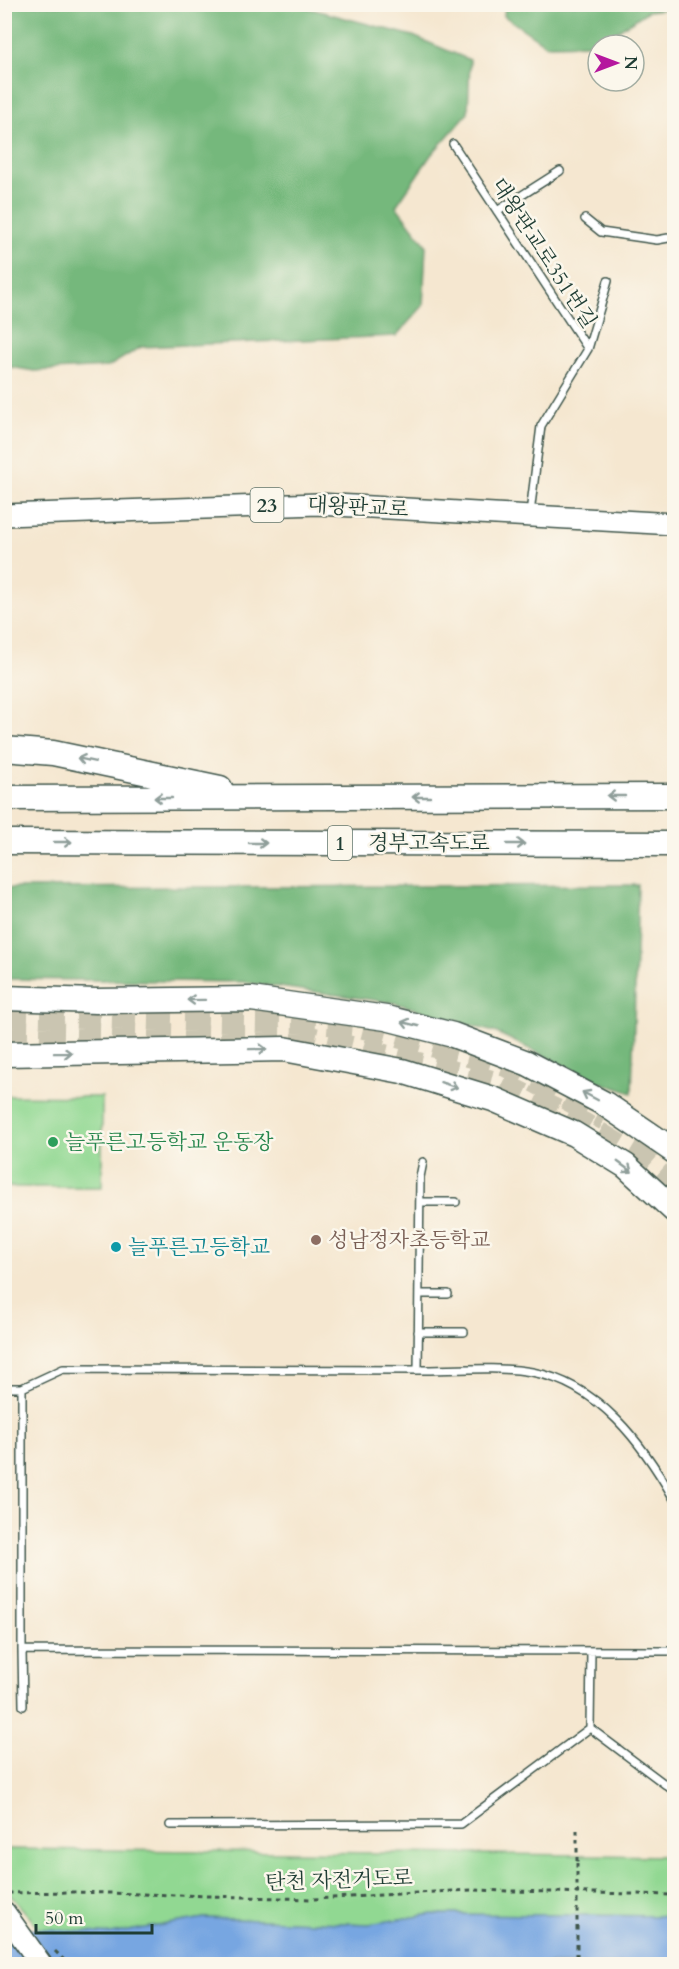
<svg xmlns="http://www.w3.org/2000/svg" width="679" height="1969" font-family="Cardo,'Noto Serif KR',serif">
  <rect width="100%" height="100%" fill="#fbf7ec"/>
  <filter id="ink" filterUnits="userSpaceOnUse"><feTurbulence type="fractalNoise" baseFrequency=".0167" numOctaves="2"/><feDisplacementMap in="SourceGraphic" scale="12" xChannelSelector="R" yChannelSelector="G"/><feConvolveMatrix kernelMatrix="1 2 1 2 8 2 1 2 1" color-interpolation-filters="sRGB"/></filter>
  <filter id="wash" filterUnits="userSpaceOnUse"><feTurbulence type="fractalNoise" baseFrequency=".008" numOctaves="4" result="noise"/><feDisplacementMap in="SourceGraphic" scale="24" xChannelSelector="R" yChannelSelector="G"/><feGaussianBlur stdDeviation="1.35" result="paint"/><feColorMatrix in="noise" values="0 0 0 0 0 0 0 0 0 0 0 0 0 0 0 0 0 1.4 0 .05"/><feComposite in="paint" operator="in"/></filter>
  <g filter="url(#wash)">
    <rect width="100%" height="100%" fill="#f5e7d0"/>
    <path fill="#91d892" stroke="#588a63" stroke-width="1.5" d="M5,1096L102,1097V1187H5Z
      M4,1849L674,1856V1916L433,1914L369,1924L204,1918L111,1934L40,1929L5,1889Z"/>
    <path fill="#74b87c" stroke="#4a7a58" stroke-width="1.5" d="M4,5H296L413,36L470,60L468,113L431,155L396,206L426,245L423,306L396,336L141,347L108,367L34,371L5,366Z
      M505,5L674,4V8L648,11L597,44L546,45L504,16Z
      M638,885L632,1093L596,1081L497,1033L395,1003L243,982L5,979V888Z"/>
    <path fill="#77a6e1" stroke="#4b728a" stroke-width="1.5" d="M433,1914L674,1916V1964H5L4,1929H49L111,1934L204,1918L369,1924Z"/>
  </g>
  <g filter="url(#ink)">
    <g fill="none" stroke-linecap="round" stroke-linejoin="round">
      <path stroke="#cac5b1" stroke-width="24" stroke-dasharray="24 12" stroke-linecap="butt" d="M4,1015L316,1022L360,1026L506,1065L605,1119
        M4,1032L314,1039L501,1084L583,1124L643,1160L674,1187"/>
      <defs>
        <path id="lane" d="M453,144L588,349L541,426L530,513
          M497,211L560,171
          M585,219L601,232L657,240L674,237
          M588,349L608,281
          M420,1202H456
          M419,1294H448
          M418,1332H464
          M418,1370C452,1370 499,1366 532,1372C599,1384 643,1444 674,1499
          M4,1388H22V1650L674,1651
          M22,1388L63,1369L418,1370L420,1177L423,1162
          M22,1650L23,1706
          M591,1651L590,1728L674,1791
          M170,1825L461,1824L590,1728"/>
        <path id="primary" d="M4,515L318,504L674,524
          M4,1912L41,1964"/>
        <path id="highway" d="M4,749L53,753L220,788
          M4,798L674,796
          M4,842L674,844
          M4,998L96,1001L251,999L386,1018L453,1035L527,1063L605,1104L674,1151
          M4,1054L284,1049L402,1071L493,1099L574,1134L626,1166L674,1210"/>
      </defs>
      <use href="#lane" stroke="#3f564b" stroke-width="10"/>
      <use href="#primary" stroke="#3f564b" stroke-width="24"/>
      <use href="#highway" stroke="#3f564b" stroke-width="27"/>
      <path stroke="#3f564b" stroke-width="3" stroke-dasharray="4.5 4.5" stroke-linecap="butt" d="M577,1830V1863
        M8,1893L73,1892L313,1899L471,1890L674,1895
        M55,1951L68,1964"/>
      <use href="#lane" stroke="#fff" stroke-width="7"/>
      <use href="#primary" stroke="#fff" stroke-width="21"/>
      <use href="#highway" stroke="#fff" stroke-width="24"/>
      <path stroke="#3f564b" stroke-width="3" stroke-dasharray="4.5 4.5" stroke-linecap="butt" d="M577,1863V1964"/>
    </g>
    <defs><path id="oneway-shaft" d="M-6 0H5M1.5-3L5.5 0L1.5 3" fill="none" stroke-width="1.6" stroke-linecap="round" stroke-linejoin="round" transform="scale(1.5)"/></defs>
    <g stroke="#8f9e9a">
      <use href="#oneway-shaft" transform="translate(86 760) rotate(-168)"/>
      <use href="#oneway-shaft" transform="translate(616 796) rotate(180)"/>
      <use href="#oneway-shaft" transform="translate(421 797) rotate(180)"/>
      <use href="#oneway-shaft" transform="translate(163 798) rotate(180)"/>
      <use href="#oneway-shaft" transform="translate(63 842)"/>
      <use href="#oneway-shaft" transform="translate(258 843)"/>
      <use href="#oneway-shaft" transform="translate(516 844)"/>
      <use href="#oneway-shaft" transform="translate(196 1000) rotate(179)"/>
      <use href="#oneway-shaft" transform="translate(410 1024) rotate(-166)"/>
      <use href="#oneway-shaft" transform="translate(258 1049) rotate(-1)"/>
      <use href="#oneway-shaft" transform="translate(63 1053) rotate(-1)"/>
      <use href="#oneway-shaft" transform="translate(449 1085) rotate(18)"/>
      <use href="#oneway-shaft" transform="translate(590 1096) rotate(-152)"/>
      <use href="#oneway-shaft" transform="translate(625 1167) rotate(36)"/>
    </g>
  </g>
  <circle fill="#2e9e5b" stroke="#fbf7ec" stroke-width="2" cx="53" cy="1142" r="6"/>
  <circle fill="#8d6e63" stroke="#fbf7ec" stroke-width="2" cx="316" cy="1240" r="6"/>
  <circle fill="#0f9aa8" stroke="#fbf7ec" stroke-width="2" cx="116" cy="1247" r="6"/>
  <g text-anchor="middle" stroke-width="5" stroke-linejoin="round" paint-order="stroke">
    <g fill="#fbf7ec" stroke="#61756b" stroke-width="1.5">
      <rect x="250.5" y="488" width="33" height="34" rx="4.5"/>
      <rect x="328" y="826" width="24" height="34" rx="4.5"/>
    </g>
    <g font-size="20" font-weight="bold" fill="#1f3d34">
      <text x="267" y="512">23</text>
      <text x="340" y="850">1</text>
    </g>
    <g font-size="21" fill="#1f3d34" stroke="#fbf7ec">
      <text transform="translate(544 253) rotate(57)" y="7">대왕판교로351번길</text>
      <text transform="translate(358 507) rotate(3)" y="7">대왕판교로</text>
      <text x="429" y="850">경부고속도로</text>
      <text transform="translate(339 1880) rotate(-2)" y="7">탄천 자전거도로</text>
    </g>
    <g font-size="21" fill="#27864d" stroke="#fbf7ec" text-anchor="start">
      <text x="65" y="1149">늘푸른고등학교 운동장</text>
    </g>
    <g font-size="21" fill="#785e54" stroke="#fbf7ec" text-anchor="start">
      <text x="328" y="1247">성남정자초등학교</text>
    </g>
    <g font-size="21" fill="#0d838f" stroke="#fbf7ec" text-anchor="start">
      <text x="128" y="1254">늘푸른고등학교</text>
    </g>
  </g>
  <rect width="679" height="1969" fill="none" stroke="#fbf7ec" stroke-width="24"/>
  <g transform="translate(616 63) rotate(90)"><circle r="28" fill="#fbf7ec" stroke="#a3ada2" stroke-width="1.5"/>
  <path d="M0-4.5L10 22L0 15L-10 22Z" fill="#b5179e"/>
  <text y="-9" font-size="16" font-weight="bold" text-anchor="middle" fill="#1f3d34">N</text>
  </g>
  <path d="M36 1924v9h116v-9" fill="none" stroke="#1f3d34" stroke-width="3"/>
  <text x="45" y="1924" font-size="18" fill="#1f3d34" stroke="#fbf7ec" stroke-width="4.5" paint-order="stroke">50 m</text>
</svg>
